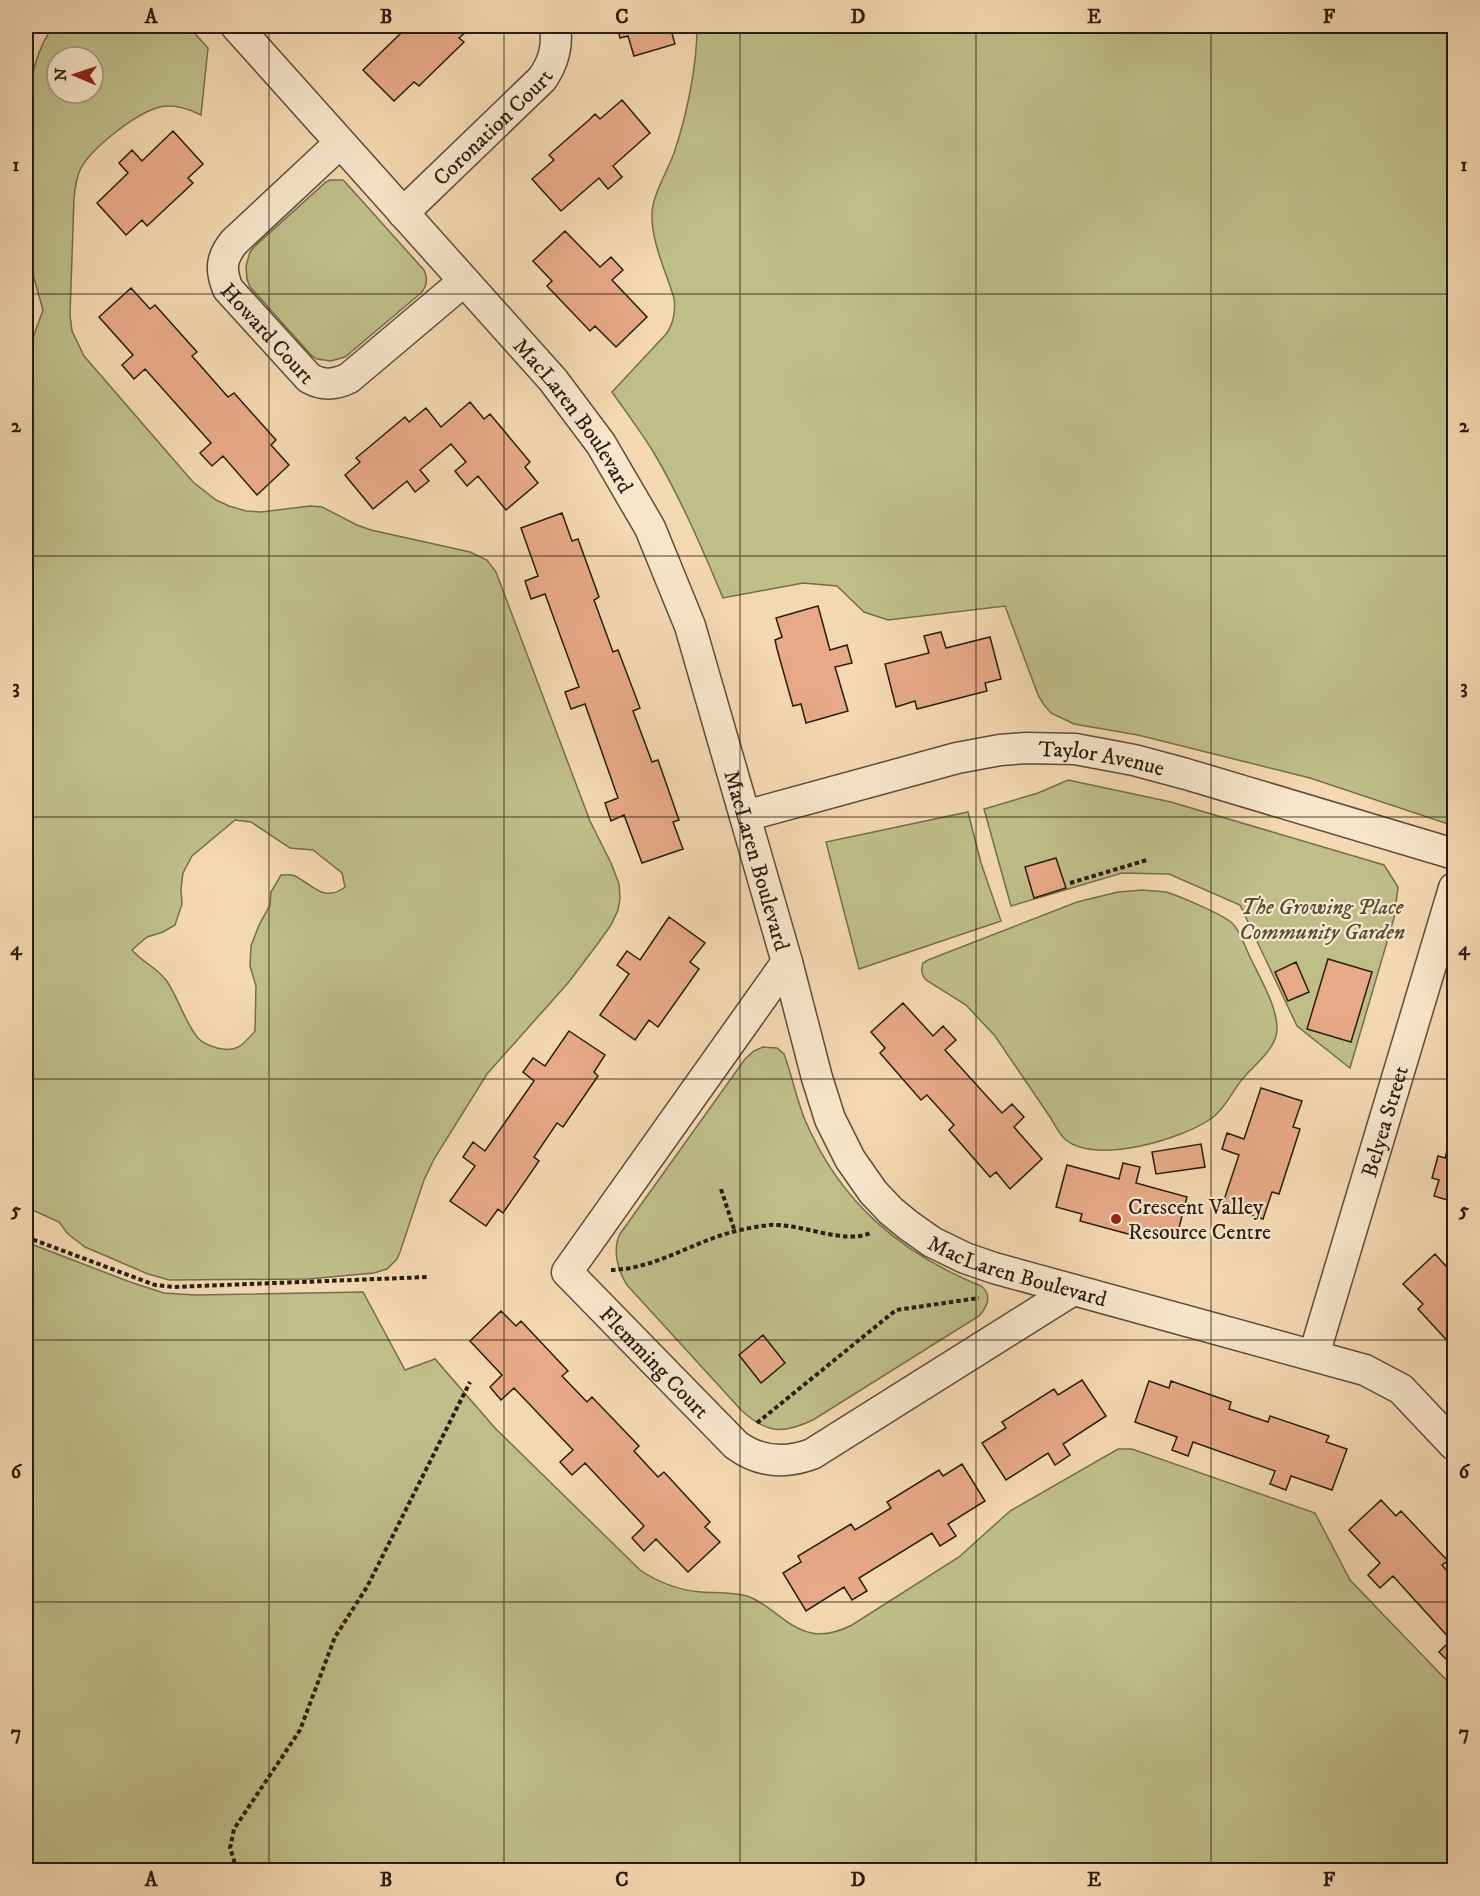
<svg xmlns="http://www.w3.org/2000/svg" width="1480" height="1896" font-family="'IM FELL DW Pica',serif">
  <rect width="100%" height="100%" fill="#f4d8b1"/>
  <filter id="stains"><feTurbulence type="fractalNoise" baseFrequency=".00333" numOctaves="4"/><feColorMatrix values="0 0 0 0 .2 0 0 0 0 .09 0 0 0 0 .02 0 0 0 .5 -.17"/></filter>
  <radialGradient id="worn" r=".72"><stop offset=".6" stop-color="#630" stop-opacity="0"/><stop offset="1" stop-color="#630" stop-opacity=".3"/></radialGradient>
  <path fill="#bfbe89" stroke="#746e4d" stroke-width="1.5" fill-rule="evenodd" d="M53,26H188L208,48L201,115C188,109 175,104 160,107C136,113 91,148 80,170C76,179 75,188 74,198L70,315L72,331L84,356L193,482L216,500L229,506L246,511L261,512L310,506L322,507L357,525L371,530L470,552L487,560L496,572L590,821L611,863L619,884L620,898L618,910L611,925L599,942L568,983L487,1074L434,1159L424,1180L400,1252L397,1259L387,1269L374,1273L308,1279L169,1280L148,1274L85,1247L68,1234L59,1222L26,1207V357L43,310L26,250V144C30,128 29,113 30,97C31,71 39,47 53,26ZM57,57H93V93H57ZM235,820L251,822L290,848L313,850L342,873L345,887C324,903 313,885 295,876C291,874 285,875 281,875L271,892L270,905L259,925L251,946L250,966L256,986L255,1031C243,1045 237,1053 217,1048C210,1046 202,1043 197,1037C184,1020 178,997 166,980C156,967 142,962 132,950L147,937L163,932L175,925L182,904L181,889L183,873L192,856Z
    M697,26H1454V826L1310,778L1138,735L1074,724L1051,713L1044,705L1038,695L1005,606L888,620L864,612L837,586L803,583L723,598C702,548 681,499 654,453C641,432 626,412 612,392L667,333C674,322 676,312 674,298C666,272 651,241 652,214C652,196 668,170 674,153C687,115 697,66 697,26Z
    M330,180H343L346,183L424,270C428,278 428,285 421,293L345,357L331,361L317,359L312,356L250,287L247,279L246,266L250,252L254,247L326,182Z
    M1068,780L1171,802L1384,865L1398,887L1394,918L1350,1068L1297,1026L1240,905L1169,874L1122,873L1011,906L984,809L1038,793Z
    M968,812L981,863L1001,921L859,969L826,842Z
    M1143,890C1150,891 1158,891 1166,892C1179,896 1222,914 1232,923C1241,931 1245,948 1251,959C1260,978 1282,1015 1276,1036C1272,1051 1256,1064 1246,1075C1234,1087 1226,1108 1212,1118C1183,1139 1096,1165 1066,1140C1059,1134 1055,1125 1050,1117L995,1036L966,1005L926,980C921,974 921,971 923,963L928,960L1077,902L1118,892Z
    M763,1047L777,1048L784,1054C792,1075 796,1098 805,1120C840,1202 900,1253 981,1286C993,1295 987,1307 979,1316L813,1420C783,1434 768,1434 742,1411L627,1285C618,1271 612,1250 620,1234L745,1059L754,1051Z
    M26,1242L130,1282L164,1293L195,1295L363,1292L405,1370L435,1359L495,1428L640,1570C659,1583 678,1590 701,1592C716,1593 733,1592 747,1596C771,1604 786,1628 812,1633C826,1636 840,1631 852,1625L959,1557L1010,1511L1118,1449H1132L1315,1513L1350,1580L1454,1688V1870H26Z"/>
  <path fill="#e7a987" stroke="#291d11" stroke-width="1.5" d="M391,26H473L459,38L464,42L425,80L419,86L414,82L394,101L363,70L400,34Z
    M617,26H670L675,44L634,56L628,36L620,38Z
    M622,100L650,133L613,166L622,177L608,189L599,178L561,211L532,179L554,160L549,155L589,120L595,114L600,119Z
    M173,131L203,164L188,178L193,183L147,226L142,220L126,235L97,203L128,173L119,163L132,150L142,161Z
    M565,231L600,267L611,257L623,270L612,280L647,317L616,347L595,326L590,331L547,286L552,281L533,261Z
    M131,288L150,309L155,305L197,352L192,356L228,397L234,393L276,440L271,445L289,465L257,495L223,456L212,466L200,453L211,443L145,369L134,379L122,365L133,355L99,317Z
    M470,402L484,419L490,414L530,462L525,467L538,483L506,510L478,476L467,486L455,471L466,462L451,444L420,470L429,481L415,492L407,481L373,509L345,475L360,462L356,458L405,417L409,422L426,408L441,427Z
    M562,513L572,541L578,539L599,597L594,600L613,652L618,650L640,708L633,711L652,762L658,760L679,820L673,822L683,849L642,863L624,815L611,821L605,803L618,798L585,704L571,709L565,692L579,687L545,594L531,599L525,581L538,576L521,528Z
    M818,606L830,650L847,645L852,663L835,667L848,711L806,723L801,704L793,706L777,649L775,640L782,637L776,618Z
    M941,632L946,648L990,637L1001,679L985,683L987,691L975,694L917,709L915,701L896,707L885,664L929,653L924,636Z
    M1056,858L1066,888L1034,898L1025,867Z
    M669,917L705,943L690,962L699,969L658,1027L649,1020L635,1040L600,1015L629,974L617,965L627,951L640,960Z
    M1328,959L1372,972L1351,1042L1307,1029Z
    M1296,962L1309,992L1288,1001L1275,972Z
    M903,1003L933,1036L943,1026L956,1040L945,1050L1002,1113L1012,1104L1024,1117L1014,1127L1042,1159L1010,1189L996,1172L990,1177L949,1130L954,1125L927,1095L921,1100L880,1053L885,1048L871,1032Z
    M569,1031L605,1055L594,1072L598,1076L563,1127L557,1123L534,1157L539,1161L503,1213L498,1209L486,1226L450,1201L475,1166L463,1157L473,1142L485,1151L534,1081L523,1072L533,1058L545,1066Z
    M1261,1088L1302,1101L1293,1127L1300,1129L1279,1194L1272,1192L1263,1219L1222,1206L1239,1155L1222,1149L1227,1133L1244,1139Z
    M1454,1101V1126L1448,1124Z
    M1454,1127V1202L1434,1196L1439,1180L1432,1178L1438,1156L1445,1158Z
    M1201,1144L1205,1167L1156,1174L1152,1152Z
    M1123,1163L1140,1167L1136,1183L1187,1197L1176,1239L1149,1232L1147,1239L1080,1221L1082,1214L1056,1207L1067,1165L1119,1179Z
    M1435,1254L1454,1275V1348L1418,1309L1423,1304L1403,1284Z
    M501,1311L516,1326L521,1321L568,1371L562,1376L587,1402L592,1397L639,1446L634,1451L658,1477L664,1472L710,1522L705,1527L720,1542L688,1572L656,1539L644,1551L632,1538L644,1526L585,1463L572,1475L560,1462L573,1450L514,1388L501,1400L490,1387L502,1375L470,1341Z
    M763,1335L785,1363L761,1383L739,1355Z
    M1082,1380L1106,1416L1063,1444L1070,1455L1055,1465L1048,1453L1006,1480L982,1443L1006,1428L1002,1422L1054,1389L1058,1395Z
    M1149,1381L1169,1388L1171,1381L1231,1402L1229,1409L1268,1422L1270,1416L1329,1436L1326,1442L1347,1449L1332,1490L1291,1476L1286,1490L1270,1484L1275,1471L1193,1442L1188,1456L1172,1450L1177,1437L1135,1422Z
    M962,1464L985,1501L948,1524L956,1536L940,1546L932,1533L859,1578L867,1591L852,1600L844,1587L806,1611L783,1573L801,1562L798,1556L851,1524L855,1530L891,1508L887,1502L939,1470L943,1476Z
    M1381,1500L1396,1516L1401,1511L1448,1561L1442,1565L1454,1579V1661L1451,1664L1439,1652L1451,1640L1393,1576L1380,1588L1368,1575L1380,1563L1349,1530Z"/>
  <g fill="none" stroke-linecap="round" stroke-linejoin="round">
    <defs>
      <g id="street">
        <path id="s1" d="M236,26L553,380L601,444L650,528L690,626L787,962L817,1078L830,1119L850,1159L873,1192L891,1211L908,1225L932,1242L965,1258L994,1268L1365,1370L1401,1389L1454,1445"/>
        <path id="s2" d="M340,143L234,242C221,258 220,270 228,289L309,378C323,386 335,385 349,378L464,281"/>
        <path id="s3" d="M403,213L542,79C554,62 558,46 555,26"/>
        <path id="s4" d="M745,816L957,758L1000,750L1026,748L1075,749L1134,760L1186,774L1454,854"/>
        <path id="s5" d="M787,962L567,1272L736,1445C759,1462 785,1464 812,1454L1073,1290"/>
        <path id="s6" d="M1314,1355L1454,888"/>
      </g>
    </defs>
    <use href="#street" stroke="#5c4c39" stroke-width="33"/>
    <path stroke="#291d11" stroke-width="4" stroke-dasharray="4.5 3" stroke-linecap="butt" d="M1070,883L1147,860
      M721,1189L735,1232
      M26,1237L155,1285L173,1287L428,1277
      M611,1270C649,1269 680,1250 716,1237C733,1231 752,1227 770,1225C800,1223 845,1245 870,1233
      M757,1423L896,1310L979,1298
      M237,1870L230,1848L234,1829L300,1730L335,1637L367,1587L470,1382"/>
    <use href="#street" stroke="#f8e6cc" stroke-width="30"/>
  </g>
  <path fill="none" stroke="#291d11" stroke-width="1.5" stroke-opacity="0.55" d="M269,26V1870M504,26V1870M740,26V1870M976,26V1870M1211,26V1870M26,294H1454M26,556H1454M26,817H1454M26,1079H1454M26,1340H1454M26,1602H1454"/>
  <circle fill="#8f2418" stroke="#f8e6cc" stroke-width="2" cx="1116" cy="1219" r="6"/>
  <g text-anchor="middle" stroke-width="4.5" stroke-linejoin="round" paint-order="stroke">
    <g font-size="22" fill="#291d11" stroke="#f8e6cc">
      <text dy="8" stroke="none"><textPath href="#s3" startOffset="124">Coronation Court</textPath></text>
      <text dy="8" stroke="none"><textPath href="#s2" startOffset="255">Howard Court</textPath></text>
      <text dy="8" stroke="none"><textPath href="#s1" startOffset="516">MacLaren Boulevard</textPath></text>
      <text dy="8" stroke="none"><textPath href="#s4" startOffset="366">Taylor Avenue</textPath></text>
      <text dy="8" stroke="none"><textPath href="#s1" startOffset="1002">MacLaren Boulevard</textPath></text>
      <text dy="8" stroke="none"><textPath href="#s6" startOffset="244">Belyea Street</textPath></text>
      <text dy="8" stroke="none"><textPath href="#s1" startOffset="1524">MacLaren Boulevard</textPath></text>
      <text dy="8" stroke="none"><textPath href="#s5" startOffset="506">Flemming Court</textPath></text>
    </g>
    <g font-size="22" font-style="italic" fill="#564d35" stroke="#f8e6cc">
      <text x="1322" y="914">The Growing Place<tspan x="1322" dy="25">Community Garden</tspan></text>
    </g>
    <g font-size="22" fill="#291d11" stroke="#f8e6cc" text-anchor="start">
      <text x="1128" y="1214">Crescent Valley<tspan x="1128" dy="25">Resource Centre</tspan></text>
    </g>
  </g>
  <rect width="1480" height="1896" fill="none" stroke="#f4d8b1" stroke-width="66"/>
  <g transform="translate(75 75) rotate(272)"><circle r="28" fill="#f8e6cc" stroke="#a59681" stroke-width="1.5"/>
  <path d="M0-4.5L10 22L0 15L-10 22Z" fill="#8f2418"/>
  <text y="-9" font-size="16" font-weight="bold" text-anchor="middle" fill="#291d11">N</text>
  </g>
  <rect x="33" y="33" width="1414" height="1830" fill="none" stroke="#291d11" stroke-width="2"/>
  <g font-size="20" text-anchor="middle" font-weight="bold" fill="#291d11">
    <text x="151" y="23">A</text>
    <text x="386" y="23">B</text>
    <text x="622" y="23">C</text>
    <text x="858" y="23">D</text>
    <text x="1094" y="23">E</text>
    <text x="1329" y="23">F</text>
    <text x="16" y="171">1</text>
    <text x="1464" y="171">1</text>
    <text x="16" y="432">2</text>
    <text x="1464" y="432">2</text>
    <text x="16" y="693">3</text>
    <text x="1464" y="693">3</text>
    <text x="16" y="955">4</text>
    <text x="1464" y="955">4</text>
    <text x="16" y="1216">5</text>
    <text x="1464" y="1216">5</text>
    <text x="16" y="1478">6</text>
    <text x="1464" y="1478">6</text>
    <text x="16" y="1739">7</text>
    <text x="1464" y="1739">7</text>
    <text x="151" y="1886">A</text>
    <text x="386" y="1886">B</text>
    <text x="622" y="1886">C</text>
    <text x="858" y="1886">D</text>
    <text x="1094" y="1886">E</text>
    <text x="1329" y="1886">F</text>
  </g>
  <rect width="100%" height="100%" filter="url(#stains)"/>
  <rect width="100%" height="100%" fill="url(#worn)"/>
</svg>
